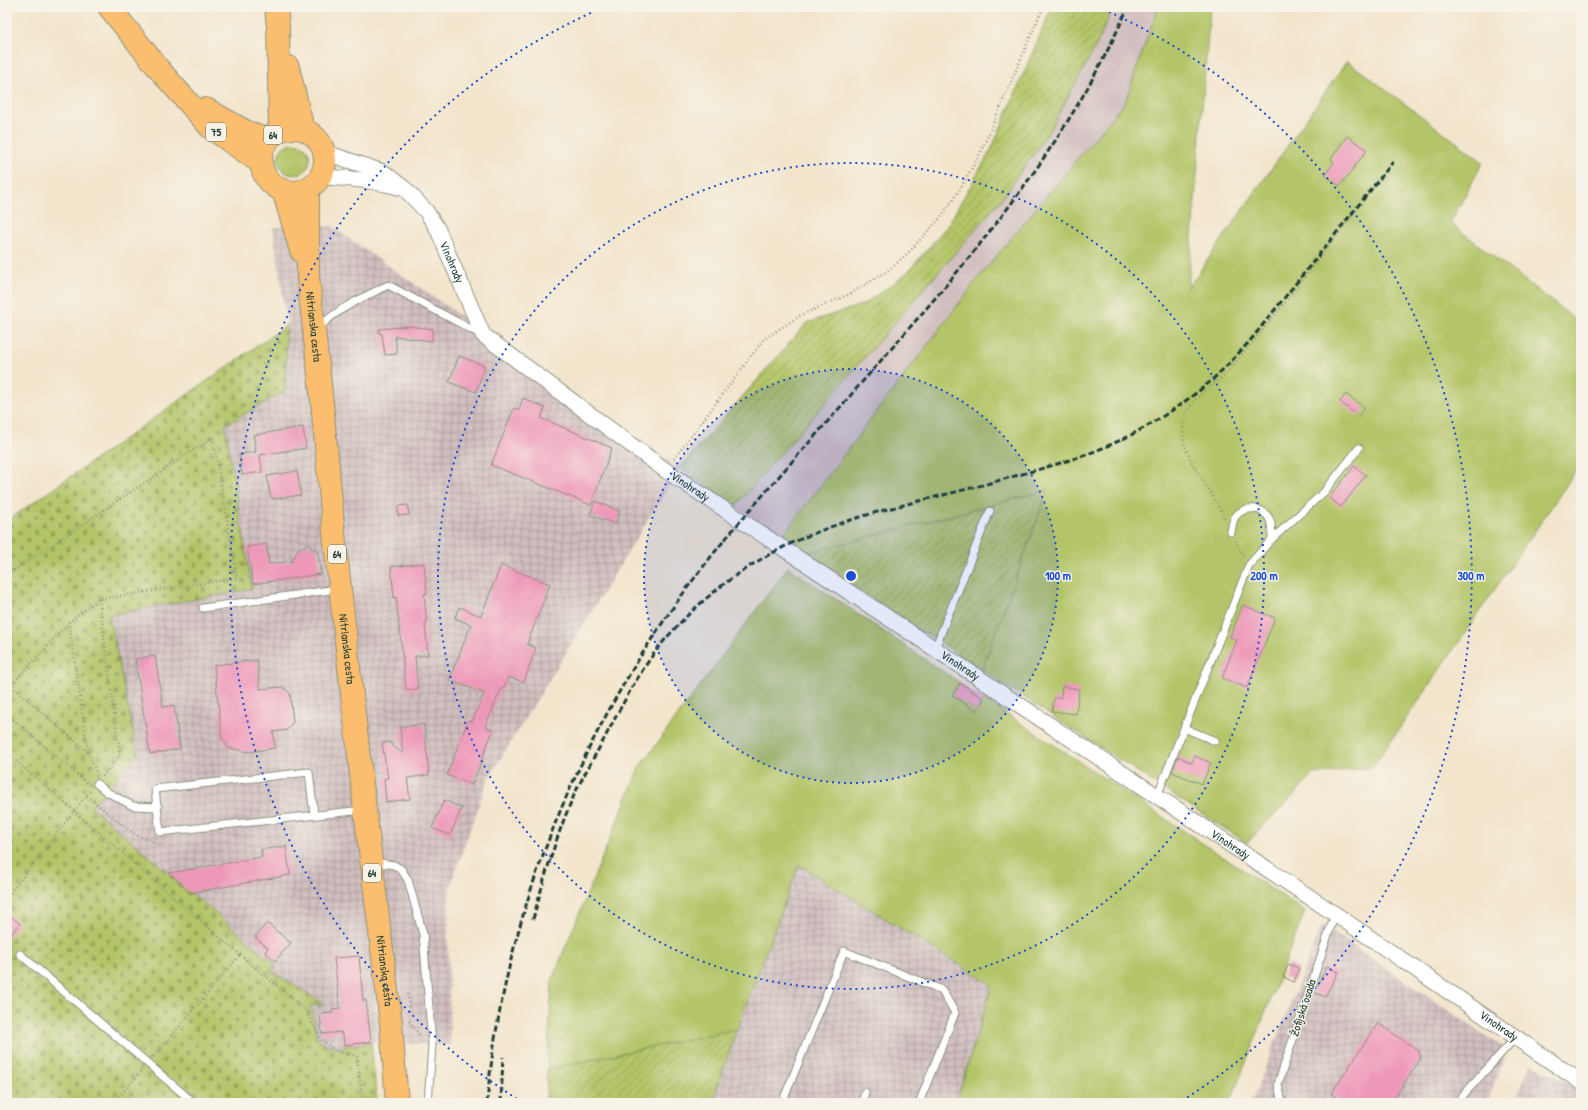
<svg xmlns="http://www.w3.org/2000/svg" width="1588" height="1110" font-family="'Patrick Hand',sans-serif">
  <defs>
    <pattern id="industrial-grid" width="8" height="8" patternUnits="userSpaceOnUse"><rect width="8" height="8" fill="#d2bfc0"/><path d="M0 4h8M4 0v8" fill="none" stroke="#aa9c9d"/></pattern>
    <pattern id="cemetery-stones" width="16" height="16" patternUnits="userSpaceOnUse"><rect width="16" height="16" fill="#b3c568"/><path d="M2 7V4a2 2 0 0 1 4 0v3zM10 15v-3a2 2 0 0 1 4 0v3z" fill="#91a156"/></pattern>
    <pattern id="garden-furrows" width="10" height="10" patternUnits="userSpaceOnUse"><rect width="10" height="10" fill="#b3c568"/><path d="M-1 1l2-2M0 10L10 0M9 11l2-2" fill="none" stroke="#91a156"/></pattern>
  </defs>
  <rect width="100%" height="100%" fill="#f7f3e8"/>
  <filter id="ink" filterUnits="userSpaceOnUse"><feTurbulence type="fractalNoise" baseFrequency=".025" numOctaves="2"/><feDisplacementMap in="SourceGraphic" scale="8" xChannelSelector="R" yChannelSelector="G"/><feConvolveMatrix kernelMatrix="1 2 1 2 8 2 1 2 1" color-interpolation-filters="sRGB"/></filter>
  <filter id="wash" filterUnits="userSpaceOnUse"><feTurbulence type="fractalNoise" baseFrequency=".012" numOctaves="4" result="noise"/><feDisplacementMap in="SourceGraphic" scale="16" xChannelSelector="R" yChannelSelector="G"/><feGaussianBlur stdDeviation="0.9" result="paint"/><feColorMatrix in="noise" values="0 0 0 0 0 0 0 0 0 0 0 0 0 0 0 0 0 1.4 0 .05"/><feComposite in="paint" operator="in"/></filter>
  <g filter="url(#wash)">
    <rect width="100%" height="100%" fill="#f3e5cc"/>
    <path fill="url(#industrial-grid)" d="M331,226L680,468L488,779L449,889L448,939L450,1045L371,1042L344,1048L328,1046L319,1042L317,1037L311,1005L319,1004V1008L323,1003L270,971L276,964L91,807L138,755L109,615L251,588L225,425L285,391L287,325L273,227Z
      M799,865L992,985L956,1103H712L737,1029Z
      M1322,925L1507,1050L1487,1103H1251Z
      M1531,1063L1581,1090V1103H1514Z"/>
    <path fill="#d2bfc0" d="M1113,7H1158L1125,102L980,276L780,539L735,507L1001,200L1047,135L1097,44Z"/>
    <path fill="#b3c568" stroke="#69814e" d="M1158,7H1210L1188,288L1347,61L1483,162L1450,223L1581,324V461L1565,487L1373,767L1314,774L1247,843L982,670L1047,491L803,554L780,539L980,276L1125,102Z
      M278 159a16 16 0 1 1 32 0a16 16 0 1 1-32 0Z
      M788,567L960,683L952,695L976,711L984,699L1305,911L1230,1103H956L992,985L799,865L737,1029L547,1069L552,980L639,768Z"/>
    <path fill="url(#cemetery-stones)" stroke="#69814e" d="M287,325L285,391L225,425L252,589L109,615L138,755L91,807L276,965L271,971L323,1003L319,1009V1004L311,1005L317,1037C322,1047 333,1047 344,1048V1046L371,1042L377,1103H7V521Z"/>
    <path fill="url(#garden-furrows)" stroke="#69814e" d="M1052,7H1113L1097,44L1047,135L1001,200L735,507L680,468L807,323L864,304L906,274L947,226L991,150Z
      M1048,490L982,670L803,554Z
      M737,1029L712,1103H546L547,1069Z"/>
    <g id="blocks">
      <path fill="#ee98b9" d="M1347,136L1367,150L1340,186L1325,175L1334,162L1331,159Z
        M409,326L433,329L432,341L395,336L397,354L385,355L382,334L379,333V329Z
        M459,356L485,366L476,392L449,382Z
        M1346,394L1365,408L1358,416L1340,402Z
        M523,398L545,408L541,418L612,448L591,505L491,465L514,408L519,410Z
        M303,427L306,448L260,455L262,472L242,475L239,454L256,452L253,435Z
        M1354,466L1366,475L1341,507L1329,498Z
        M297,471L301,495L273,499L270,495L267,476Z
        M595,501L620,511L616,524L590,515Z
        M408,505L409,515L398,516V506Z
        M266,544L269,564L292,561L297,551L300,548L310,544L311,549L317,548L321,574L253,584L247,547Z
        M424,563L427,594H424L427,624H425L428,655L415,656L418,689L406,690L396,597L394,598L391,567Z
        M501,565L550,584L527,644L536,648L524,682L508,677L503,689H501L485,727L493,730L472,785L447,775L468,720L472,722L484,693L449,680L471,625L455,618L459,607L481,616Z
        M1243,605L1275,618L1247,688L1222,678L1237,640L1230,637Z
        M155,656L163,707L174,705L180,749L150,754L135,659Z
        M257,660L260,689L282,687L290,693L293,722L287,730L273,732L275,748L250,752L227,748V743L222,739L214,665Z
        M960,683L984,699L976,711L952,695Z
        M1062,686L1079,689L1076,714L1052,711L1054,698H1061Z
        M424,724L429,775L407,778L410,799L386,802L384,779L388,778L382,743L389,742L403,754L400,727Z
        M1178,756L1192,763L1195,756L1211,763L1202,784L1172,772Z
        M444,800L462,808L450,835L432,828Z
        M286,846L290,875L190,893L169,873L262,857L261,850Z
        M7,913L20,924L7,939Z
        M267,923L291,943L275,961L265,952L268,948L255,937Z
        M359,956L363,1001L366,1000L371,1042L344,1045L343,1035H341V1032L322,1034L320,1014L332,1013V1009L340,1008L334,958Z
        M1288,964L1299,968L1294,982L1283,977Z
        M1327,966L1338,972L1325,997L1314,992Z
        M1378,1023L1419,1051L1421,1058L1391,1103H1345L1331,1094Z"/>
    </g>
  </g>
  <g filter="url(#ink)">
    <use href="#blocks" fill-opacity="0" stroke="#899180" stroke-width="1"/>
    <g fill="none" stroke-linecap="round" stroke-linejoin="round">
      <defs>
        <path id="lane" d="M318,329C337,308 363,298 388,285L480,334
          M1231,532C1232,527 1232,522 1235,517C1244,505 1263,506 1270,520C1272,526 1272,533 1272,539
          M203,608L337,589
          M935,648L990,511
          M1184,728L1215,741
          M97,784L107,792L133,806L158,807
          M1157,796L1249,565L1272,539L1324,492L1359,448
          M314,815L309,772L155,789L160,832L363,810
          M373,862L394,865L401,869L408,880L423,934L432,1044L428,1103
          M20,954L194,1103
          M782,1103L844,951L942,990L955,1013L919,1103
          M862,1103L865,1092
          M1282,1103L1278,1084L1335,914
          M1456,1103L1516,1037"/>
        <g id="street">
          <path id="s1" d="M324,152L383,172L405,189L426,211L437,228L483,335L665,470L1335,914L1581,1082"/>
          <path d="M320,177C347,178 373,180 398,187"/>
        </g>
        <g id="primary">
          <path d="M109,7L163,74L211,128L261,163"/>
          <path d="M276,7L278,27L280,130"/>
          <path d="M288,67L303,129"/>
          <path d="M206,109L245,131L267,140"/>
          <circle cx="293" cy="160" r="32"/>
          <path id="s2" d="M308,188V276L322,402L334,534L365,810L391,1023L397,1103"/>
          <path d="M283,190L301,251"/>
        </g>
      </defs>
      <use href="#lane" stroke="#899180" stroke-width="9"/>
      <use href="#street" stroke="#899180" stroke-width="17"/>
      <use href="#primary" stroke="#899180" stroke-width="24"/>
      <path stroke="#899180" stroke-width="2.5" stroke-dasharray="1 3" stroke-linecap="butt" d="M674,459L764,339L801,315L850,294L889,270L908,253L940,218L959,191L981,152L1043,7
        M1224,518C1221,511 1218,504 1213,497C1201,475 1182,455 1183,429C1183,400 1211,390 1228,371C1285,305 1337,236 1389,166
        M1235,541L1244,556
        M7,575L213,437L237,578L99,599L69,622L7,690
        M99,599L120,755L102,777
        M11,686L88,752L69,622
        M7,714L87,783
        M88,752L97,774
        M7,753L240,955L306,1010L321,1039L335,1051L357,1056L363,1103
        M87,796L134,834L161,845
        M7,891L10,893L90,791
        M408,994L409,1012
        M409,1021L420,1036
        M153,1057L240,955
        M114,1103L142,1070"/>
      <use href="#lane" stroke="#fff" stroke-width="7"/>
      <use href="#street" stroke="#fff" stroke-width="15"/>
      <use href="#primary" stroke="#fabe6e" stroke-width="22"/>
      <path stroke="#1f3d34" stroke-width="3" stroke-dasharray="6 3" stroke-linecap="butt" d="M533,919C544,879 555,840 571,802C580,781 592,761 603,741C620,709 636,677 658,648C699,597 754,557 815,533C871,510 932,499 990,483C1035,470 1083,459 1125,438C1151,425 1177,408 1200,390C1218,376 1233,359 1249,342L1393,162
        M487,1103C505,900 590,706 718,548C738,523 760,499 781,474C816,435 850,396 884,357C980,248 1069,142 1128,7
        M501,1103L503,1057"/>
    </g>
  </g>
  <circle cx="851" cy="576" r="207" fill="#1d4ed8" fill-opacity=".12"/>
  <g fill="none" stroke="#1d4ed8" stroke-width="2" stroke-dasharray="2 4">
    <circle cx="851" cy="576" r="207"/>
    <circle cx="851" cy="576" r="413"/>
    <path d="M522 1102A620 620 0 0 1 604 7M1098 7A620 620 0 0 1 1180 1102"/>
  </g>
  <g text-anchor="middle" stroke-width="3" stroke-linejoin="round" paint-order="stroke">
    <g fill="#f7f3e8" stroke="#60746a" stroke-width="1">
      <rect x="206" y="123" width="20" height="18" rx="3"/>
      <rect x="264" y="126" width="18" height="18" rx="3"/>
      <rect x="328" y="545" width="18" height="18" rx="3"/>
      <rect x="363" y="864" width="18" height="18" rx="3"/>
    </g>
    <g font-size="11" font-weight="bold" fill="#1f3d34">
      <text x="216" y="136">75</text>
      <text x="273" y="139">64</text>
      <text x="337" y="558">64</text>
      <text x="372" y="877">64</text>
    </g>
    <g font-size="12" fill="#1f3d34" stroke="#f7f3e8">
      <text dy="4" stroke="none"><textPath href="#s1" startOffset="178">Vinohrady</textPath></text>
      <text dy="4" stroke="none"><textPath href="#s2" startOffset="139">Nitrianska cesta</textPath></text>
      <text dy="4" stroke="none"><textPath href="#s1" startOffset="514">Vinohrady</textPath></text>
      <text dy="4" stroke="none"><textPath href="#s2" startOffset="463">Nitrianska cesta</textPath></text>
      <text dy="4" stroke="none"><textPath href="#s1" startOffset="838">Vinohrady</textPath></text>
      <text dy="4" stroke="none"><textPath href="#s1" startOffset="1162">Vinohrady</textPath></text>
      <text dy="4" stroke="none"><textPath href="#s2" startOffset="787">Nitrianska cesta</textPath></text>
      <text transform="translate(1303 1008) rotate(-72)" y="4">Žofijská osada</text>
      <text dy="4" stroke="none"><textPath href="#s1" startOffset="1486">Vinohrady</textPath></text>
    </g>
  </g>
  <circle cx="851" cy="576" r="6" fill="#1d4ed8" stroke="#f7f3e8" stroke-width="2"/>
  <g font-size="12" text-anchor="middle" font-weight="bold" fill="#1d4ed8" stroke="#f7f3e8" stroke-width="3" stroke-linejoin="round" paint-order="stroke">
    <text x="1058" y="580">100 m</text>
    <text x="1264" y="580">200 m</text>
    <text x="1471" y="580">300 m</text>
  </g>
  <rect width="1588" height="1110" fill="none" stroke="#f7f3e8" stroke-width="24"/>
</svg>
